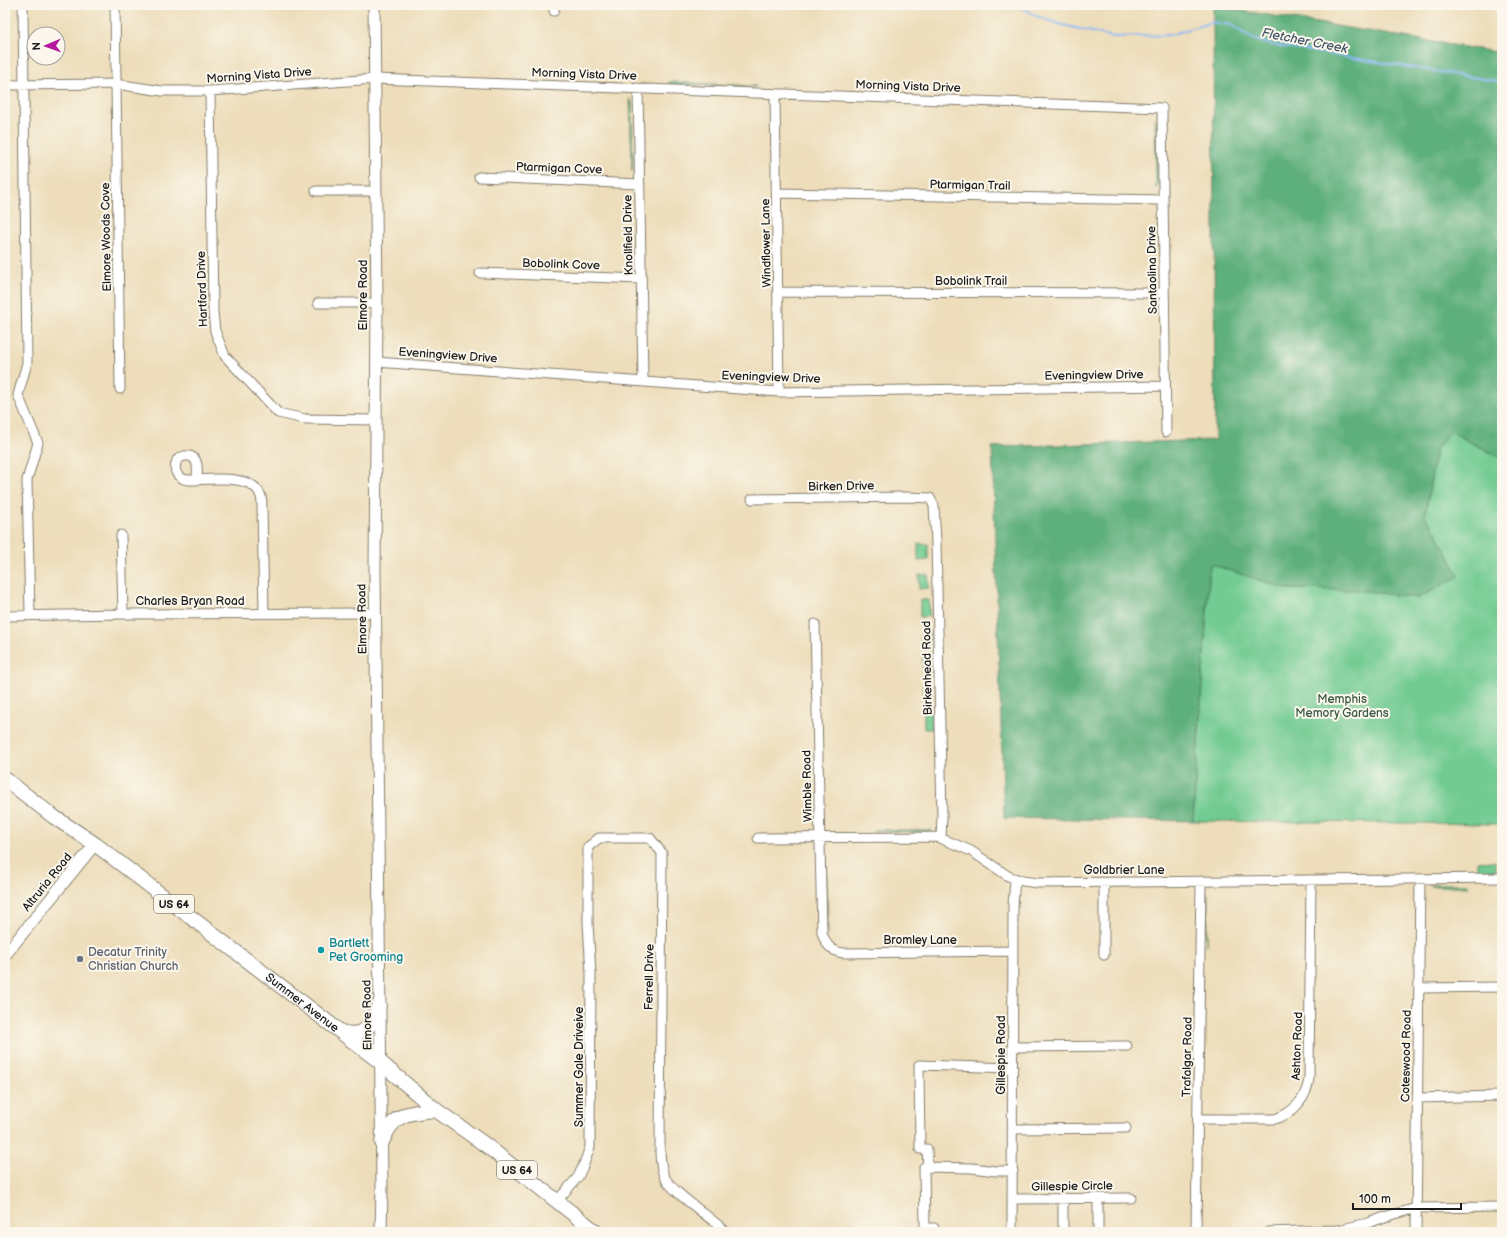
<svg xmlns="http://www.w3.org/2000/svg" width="1507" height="1237" font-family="'Balsamiq Sans',sans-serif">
  <rect width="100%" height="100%" fill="#fbf7ec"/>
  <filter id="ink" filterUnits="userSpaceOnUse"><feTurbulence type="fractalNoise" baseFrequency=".025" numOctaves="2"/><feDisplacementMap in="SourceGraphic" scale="8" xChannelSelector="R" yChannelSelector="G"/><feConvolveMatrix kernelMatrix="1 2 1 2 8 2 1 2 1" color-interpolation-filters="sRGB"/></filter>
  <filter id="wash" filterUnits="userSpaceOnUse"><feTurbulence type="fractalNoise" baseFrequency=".012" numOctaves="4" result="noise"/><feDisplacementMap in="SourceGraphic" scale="16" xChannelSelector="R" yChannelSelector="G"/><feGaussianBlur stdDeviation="0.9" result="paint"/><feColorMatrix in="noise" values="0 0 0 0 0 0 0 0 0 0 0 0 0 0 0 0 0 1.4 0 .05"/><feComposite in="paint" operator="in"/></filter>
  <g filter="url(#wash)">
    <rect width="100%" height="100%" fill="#edddba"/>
    <path fill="#72cb92" stroke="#477457" d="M669,82L756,86V87L668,84Z
      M630,98L632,103L633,167L632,172Z
      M1155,118L1157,122L1158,184L1156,189Z
      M1451,431L1470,442L1502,458V824L1193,821L1210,563L1287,589L1358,590L1418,598L1459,576L1435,530L1425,516L1436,449Z
      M918,544H928V560L918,561Z
      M919,575H928L929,588L919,589Z
      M920,600H929V616L920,617Z
      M929,631L930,644L921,645V632Z
      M930,656V673H923V657Z
      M923,685H931V701H923Z
      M924,713H931L932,729H924Z
      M873,830H931L926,832L873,831Z
      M826,848L828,935L827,930L825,853Z
      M1495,861V870L1477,871V862Z
      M1435,884H1468V886H1430Z
      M1208,894L1207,945H1206V899Z"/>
    <path fill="#5daf7c" stroke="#3c664c" d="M1213,6L1502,53V458L1470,442L1451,431L1436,449L1425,516L1435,530L1459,576L1418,598L1358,590L1287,589L1210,564L1193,821L1004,818L992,447L1215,440Z"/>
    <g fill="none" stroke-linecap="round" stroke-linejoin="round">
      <path stroke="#8abaf6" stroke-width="2" d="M1018,5L1036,16L1059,24L1113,37L1170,35L1212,22L1231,25L1253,39L1272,45L1502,82"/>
    </g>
  </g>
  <g filter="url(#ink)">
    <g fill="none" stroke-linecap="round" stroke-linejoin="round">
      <defs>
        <path id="minor" d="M23,5L27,363L18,395L38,443L27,480L30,614
          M115,5L120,389
          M554,11V5
          M5,85L116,84L162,91H210L375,79L1162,108L1166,432
          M638,88L643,381
          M210,91L213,312L215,331L225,356L278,413L305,419L375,420
          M775,94L779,392
          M479,177L639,184
          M316,191H376
          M777,193L1163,200
          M480,273L641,279
          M778,292L1164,293
          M318,303H377
          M376,362L779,392L1165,386
          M197,480C197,472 200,458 189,456C184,455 181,457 177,460C173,470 176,478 188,480C207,480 251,473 260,494C262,498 262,502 262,506L264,613
          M752,499L908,497L930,498L934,506L936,542L942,816L941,838
          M121,535L123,614
          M5,616L123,614L375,613
          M815,624L822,932C825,944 831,952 844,953L1013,951
          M758,838L938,837L971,851L1008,876L1023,881L1037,883L1502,878
          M1104,883V955
          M1419,988L1502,987
          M1013,1047L1127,1046
          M1417,1098L1502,1096
          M1198,1119H1275C1294,1113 1307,1098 1309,1078L1311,880
          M1013,1129L1126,1128
          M928,1167L972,1168L996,1171H1013
          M1063,1198V1232
          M1098,1198V1232
          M1012,1199L1131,1198
          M557,1201L578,1177L584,1164L590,1147L591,974L588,923V847L599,838H650L662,853L660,1145C660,1156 660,1166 664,1176C672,1193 711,1217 726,1232
          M934,1232V1228H925L924,1167H928L927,1149H920L919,1065L1013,1068
          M1012,1232L1013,905L1015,879
          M1196,1232L1201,882
          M1268,1232L1338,1230L1368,1223L1385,1217L1416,1208L1502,1207
          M1416,1232L1420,879"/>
        <path id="tertiary" d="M374,5L377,303L375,571L382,1187L381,1232
          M5,955L95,844"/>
        <g id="primary">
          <path id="s1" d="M5,779L54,817L95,844L380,1062L436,1110L487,1146L596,1232"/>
          <path d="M341,1032C365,1039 372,1024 379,1005"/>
          <path d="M382,1142C394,1112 407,1113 436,1110"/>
        </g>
      </defs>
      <use href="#minor" stroke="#847c6b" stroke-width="11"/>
      <use href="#tertiary" stroke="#847c6b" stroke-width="13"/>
      <use href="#primary" stroke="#847c6b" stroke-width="16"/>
      <use href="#minor" stroke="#fff" stroke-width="9"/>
      <use href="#tertiary" stroke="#fff" stroke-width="11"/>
      <use href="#primary" stroke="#fff" stroke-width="14"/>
    </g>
  </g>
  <circle fill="#0f9aa8" stroke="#fbf7ec" stroke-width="1.5" cx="321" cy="950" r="4"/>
  <circle fill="#6b7280" stroke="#fbf7ec" stroke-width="1.5" cx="80" cy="959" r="4"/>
  <g text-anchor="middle" stroke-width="4" stroke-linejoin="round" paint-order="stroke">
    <g fill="#fbf7ec" stroke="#5f5e5a" stroke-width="1">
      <rect x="154" y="895" width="40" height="18" rx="3"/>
      <rect x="497" y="1161" width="40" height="18" rx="3"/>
    </g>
    <g font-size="11" font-weight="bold" fill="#1c1c1c">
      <text x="174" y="908">US 64</text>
      <text x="517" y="1174">US 64</text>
    </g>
    <g font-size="12" fill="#1c1c1c" stroke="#fbf7ec">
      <text transform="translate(584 74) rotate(2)" y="4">Morning Vista Drive</text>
      <text transform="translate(259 75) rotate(-4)" y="4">Morning Vista Drive</text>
      <text transform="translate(908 86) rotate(2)" y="4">Morning Vista Drive</text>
      <text transform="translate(559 168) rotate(2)" y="4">Ptarmigan Cove</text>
      <text transform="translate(970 185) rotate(1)" y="4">Ptarmigan Trail</text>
      <text transform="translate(628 235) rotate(-91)" y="4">Knollfield Drive</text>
      <text transform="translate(106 237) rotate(-91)" y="4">Elmore Woods Cove</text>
      <text transform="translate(766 243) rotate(-91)" y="4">Windflower Lane</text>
      <text transform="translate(561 264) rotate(2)" y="4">Bobolink Cove</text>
      <text transform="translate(1152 270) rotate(-91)" y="4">Santaolina Drive</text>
      <text x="971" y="285">Bobolink Trail</text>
      <text transform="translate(202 289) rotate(-92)" y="4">Hartford Drive</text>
      <text transform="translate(363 295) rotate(-90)" y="4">Elmore Road</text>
      <text transform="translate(448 355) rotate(4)" y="4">Eveningview Drive</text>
      <text transform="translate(1094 375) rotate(-1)" y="4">Eveningview Drive</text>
      <text transform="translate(771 377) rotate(2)" y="4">Eveningview Drive</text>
      <text transform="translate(841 486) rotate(-1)" y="4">Birken Drive</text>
      <text x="190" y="605">Charles Bryan Road</text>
      <text transform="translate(362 619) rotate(-91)" y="4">Elmore Road</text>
      <text transform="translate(927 668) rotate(-91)" y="4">Birkenhead Road</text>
      <text transform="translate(807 786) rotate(-91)" y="4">Wimble Road</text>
      <text x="1124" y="874">Goldbrier Lane</text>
      <text transform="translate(47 882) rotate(-51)" y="4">Altruria Road</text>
      <text x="920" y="944">Bromley Lane</text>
      <text transform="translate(649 977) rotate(-89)" y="4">Ferrell Drive</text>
      <text dy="4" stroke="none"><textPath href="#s1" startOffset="372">Summer Avenue</textPath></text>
      <text transform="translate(367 1015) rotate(-91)" y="4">Elmore Road</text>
      <text transform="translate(1297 1046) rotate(-88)" y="4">Ashton Road</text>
      <text transform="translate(1001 1055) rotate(-90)" y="4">Gillespie Road</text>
      <text transform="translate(1406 1056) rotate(-89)" y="4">Coteswood Road</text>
      <text transform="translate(1187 1057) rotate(-89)" y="4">Trafalgar Road</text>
      <text transform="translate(579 1067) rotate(-90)" y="4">Summer Gale Driveive</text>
      <text transform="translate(1072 1186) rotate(-1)" y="4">Gillespie Circle</text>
    </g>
    <g font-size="12" fill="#3a5945" stroke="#fbf7ec">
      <text x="1342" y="703">Memphis<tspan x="1342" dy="14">Memory Gardens</tspan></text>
    </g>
    <g font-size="12" fill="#0d838f" stroke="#fbf7ec" text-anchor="start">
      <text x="329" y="947">Bartlett<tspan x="329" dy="14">Pet Grooming</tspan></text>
    </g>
    <g font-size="12" fill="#5b616d" stroke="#fbf7ec" text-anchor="start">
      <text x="88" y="956">Decatur Trinity<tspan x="88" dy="14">Christian Church</tspan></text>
    </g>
    <g font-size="13" font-style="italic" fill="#425368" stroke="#fbf7ec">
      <text transform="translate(1305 40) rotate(11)" y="5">Fletcher Creek</text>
    </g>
  </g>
  <rect width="1507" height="1237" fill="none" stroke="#fbf7ec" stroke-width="20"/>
  <g transform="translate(46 46) rotate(268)"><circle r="19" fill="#fbf7ec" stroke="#a29f99"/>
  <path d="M0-3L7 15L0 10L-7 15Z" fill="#b5179e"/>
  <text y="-6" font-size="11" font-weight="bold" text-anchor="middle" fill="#1c1c1c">N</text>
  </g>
  <path d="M1353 1203v6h108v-6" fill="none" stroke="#1c1c1c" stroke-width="2"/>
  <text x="1359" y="1203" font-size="12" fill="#1c1c1c" stroke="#fbf7ec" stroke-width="3" paint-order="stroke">100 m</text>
</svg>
